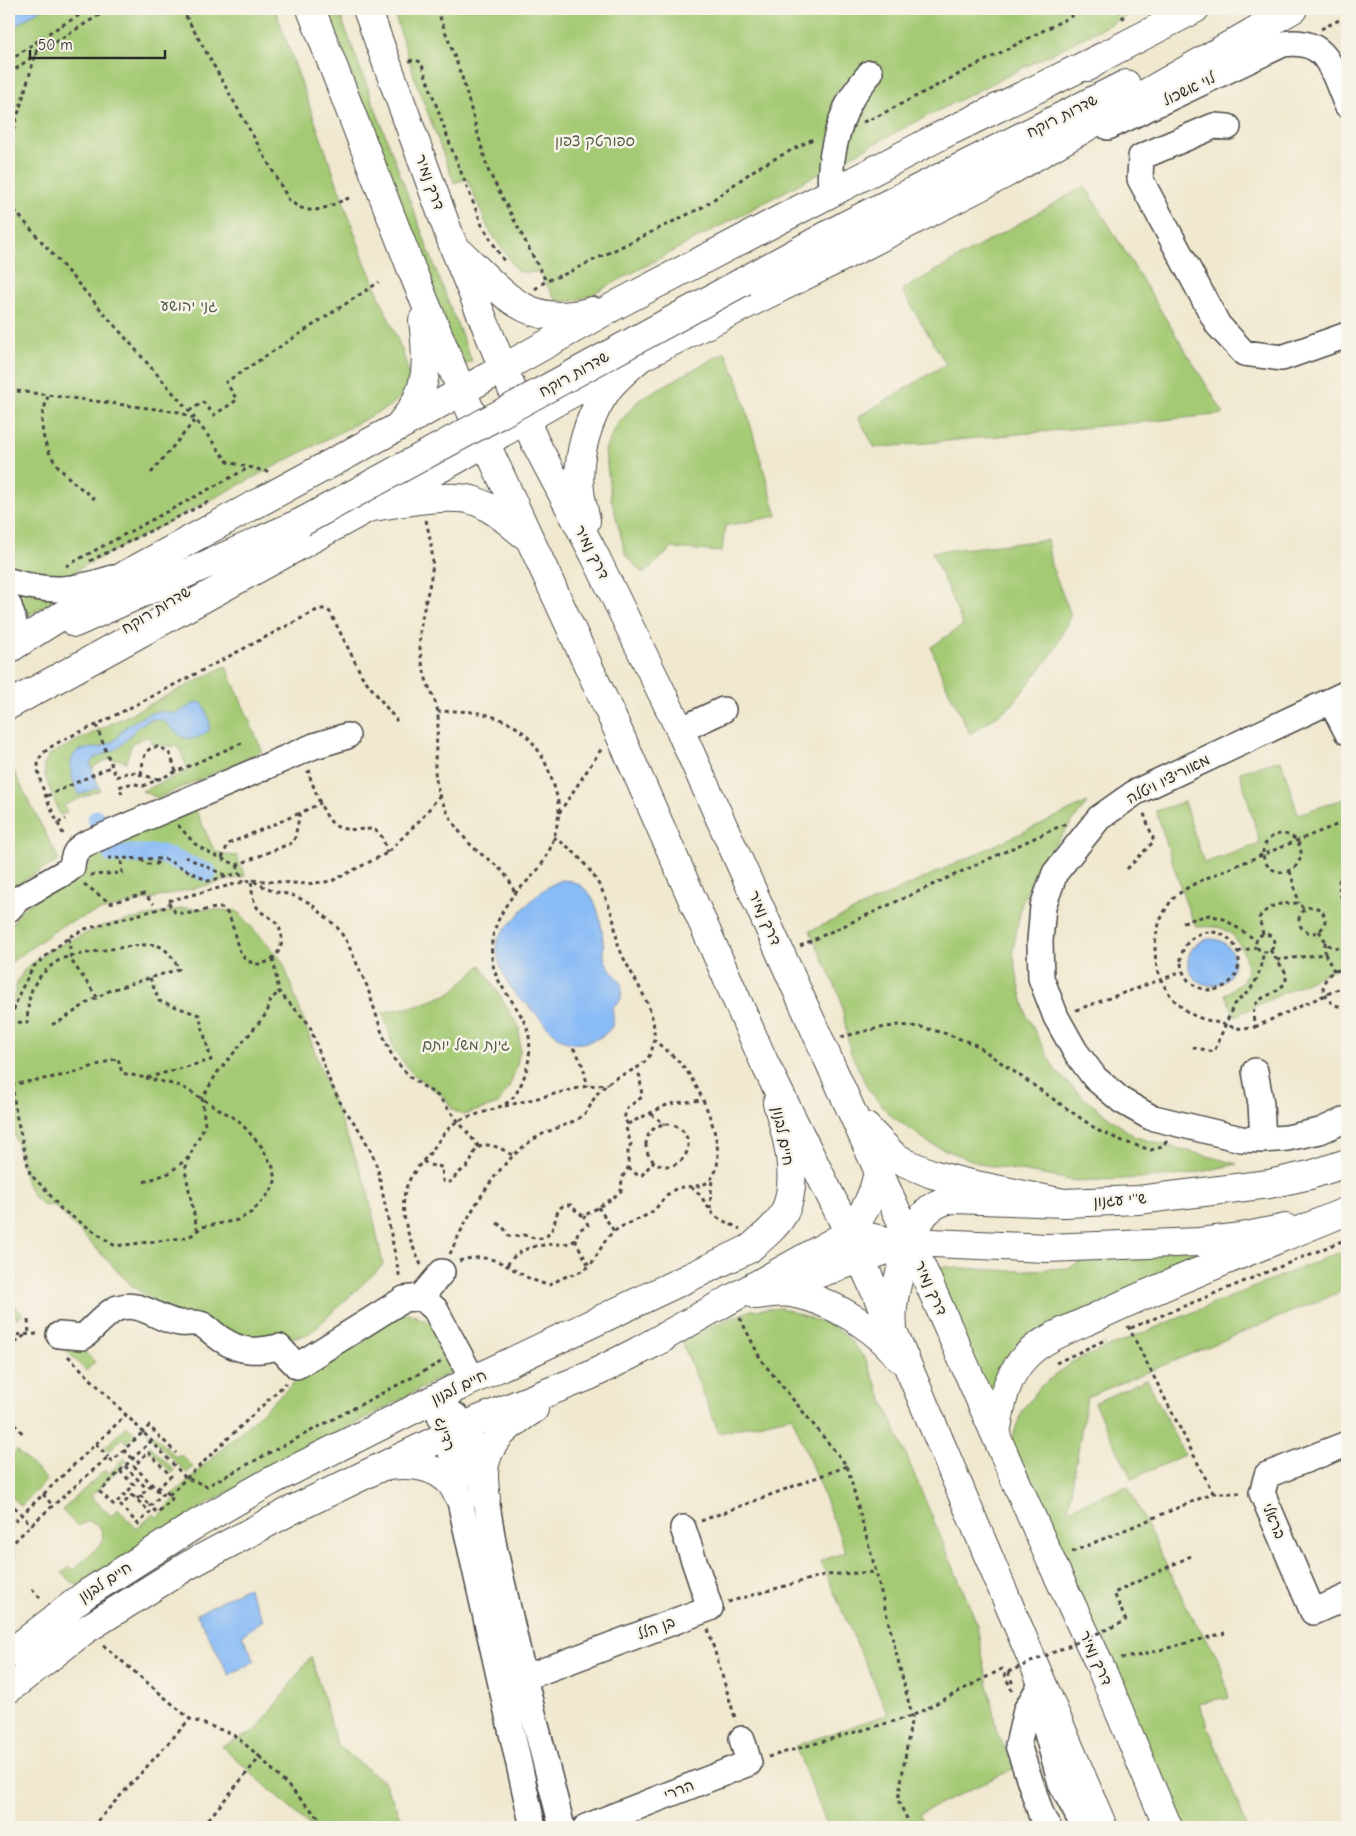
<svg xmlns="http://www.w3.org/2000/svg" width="1356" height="1836" font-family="'Comic Neue','Playpen Sans Hebrew',sans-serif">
  <rect width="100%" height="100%" fill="#f7f3e8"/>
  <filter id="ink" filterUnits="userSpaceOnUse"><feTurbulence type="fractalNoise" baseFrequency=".02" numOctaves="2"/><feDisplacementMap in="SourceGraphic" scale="10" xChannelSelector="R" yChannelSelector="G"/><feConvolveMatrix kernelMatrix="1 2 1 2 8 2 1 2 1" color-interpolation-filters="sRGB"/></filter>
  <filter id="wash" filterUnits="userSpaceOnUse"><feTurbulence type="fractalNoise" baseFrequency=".0096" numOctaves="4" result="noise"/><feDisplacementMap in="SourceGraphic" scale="20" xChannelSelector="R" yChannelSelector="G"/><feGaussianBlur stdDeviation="1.12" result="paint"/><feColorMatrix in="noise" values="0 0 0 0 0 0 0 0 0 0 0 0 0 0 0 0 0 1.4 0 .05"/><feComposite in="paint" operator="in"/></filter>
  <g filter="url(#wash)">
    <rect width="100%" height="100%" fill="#f0e8cf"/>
    <path fill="#a5ca74" stroke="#687a50" d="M42,9H275L365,262L402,350L409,373L408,383L401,396L392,405L77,570L61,597L9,626V29Z
      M327,9H338L445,294L472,361L462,366L434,298Z
      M393,9H1140L902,129L589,296L574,301H556L539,272H518L488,228L467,179L454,183L415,79Z
      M1085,186L1224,414L875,448L858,417L946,364L902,290Z
      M725,352L737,378L777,516L725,526L722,552L672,548L643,574L626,556L611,498L605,450L617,425L640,399Z
      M1047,540L1051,565L1071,615L1054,651L1012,705L970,734L944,681L931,647L963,625L932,552Z
      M226,666L261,748V752L158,798L142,791L188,771L179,747L153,744L149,736L132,743L126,762C114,756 101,760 92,769L100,790L64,805L67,813L60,815L45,776L44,765L49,755Z
      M1281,760L1298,814L1347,798V963L1235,1016L1225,994C1232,990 1242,984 1245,976C1251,962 1239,938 1227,931C1218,925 1206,927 1196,927L1186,904L1156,811L1184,802L1204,863L1260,844L1240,772Z
      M9,762L59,860L9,889Z
      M1088,802L1037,867L1021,906L1013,951L1018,981L1027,1016L1055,1070L1085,1099L1135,1137L1237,1164L1186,1175L1145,1178L1077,1181L981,1164L931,1144L890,1115L868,1089L850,1051L840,997L810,931Z
      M194,806L214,850L225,855L237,856L245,876L96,912L63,925L10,963L9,930L19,912L87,852Z
      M185,908L237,911L283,962L326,1084L367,1187L383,1265L308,1335L245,1344L160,1305L131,1285L55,1206L48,1205L44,1206L33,1196L26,1182L9,1112V1012L17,982L24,970L50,950L102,926Z
      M481,965L519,1027L520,1050L516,1069L509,1087L498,1104L463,1115L453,1110L445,1098L412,1073L395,1052L383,1012L417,1006L451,993Z
      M1258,1244L1038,1334L990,1407L932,1266L1010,1271L1068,1268L1098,1255Z
      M1347,1249V1289L1087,1397L1068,1509L1128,1486L1189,1612L1219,1659L1229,1697L1199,1703L1247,1827H1178L1011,1442L1022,1411L1040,1387L1072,1362Z
      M9,1269L17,1279C8,1292 11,1304 23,1314L17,1318L9,1311Z
      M782,1308L835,1327L852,1342L866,1360L976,1621L997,1733L1015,1768L919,1814L925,1827H828L795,1746L888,1714L820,1561L846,1552L792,1416L719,1433L681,1339L751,1310Z
      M400,1313H409L431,1323L457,1369L212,1501L80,1586L71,1582L62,1573L69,1567L73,1570L102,1543C105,1531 99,1523 88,1521L77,1526L62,1510L105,1470L108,1474L124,1458L127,1461L91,1496L111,1516L118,1509L137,1529L153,1514L157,1517L175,1499L172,1495L187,1481L297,1380Z
      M76,1343L95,1362L86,1371L60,1344Z
      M1147,1379L1184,1455L1132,1479L1094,1403Z
      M127,1425L136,1435L127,1443L122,1438L109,1451L105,1447Z
      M151,1432L176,1457L180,1454L193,1467L187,1473L148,1435Z
      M150,1446L174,1470L172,1473L148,1448Z
      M17,1450L47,1480L21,1506L9,1494V1458Z
      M311,1656L337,1745L385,1783L401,1819L402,1827H311L222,1746L256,1731Z"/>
    <path fill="#89bbf6" stroke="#5a7390" d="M9,9H42L9,29Z
      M197,702L202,703C206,708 207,715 209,721C211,727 210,730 204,734C176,752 173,714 151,720C135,724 131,738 119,747C110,754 97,754 90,763L99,787L79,795C73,780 64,763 78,750L101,747L115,740L125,727L147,714L159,711L177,713Z
      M562,880C594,881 601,915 603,941C604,947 603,955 605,960C613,979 627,977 620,1001L612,1007C613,1014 615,1023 610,1029C602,1040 577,1047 565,1041C549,1032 539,1016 527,1004C524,1002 520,1000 518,997C507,986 494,957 497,942C500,931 512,923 518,915C531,900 543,887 562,880Z
      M1188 962a23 23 0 1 1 46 0a23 23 0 1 1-46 0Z
      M247,1587L263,1620L242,1635L255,1661L229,1675L197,1614Z"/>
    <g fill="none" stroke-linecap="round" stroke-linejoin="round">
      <path stroke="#89bbf6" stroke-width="19" d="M97,819L112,854H161L208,873"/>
    </g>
  </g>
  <g filter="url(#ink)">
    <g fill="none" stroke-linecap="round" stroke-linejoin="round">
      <defs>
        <path id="minor" d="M1108,127L1283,44C1329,37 1332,72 1347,105
          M1228,127L1214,126L1141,157L1140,179L1218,325L1244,353L1282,358L1347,335
          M831,193C828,163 837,125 851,99C856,90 864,81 870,73
          M9,581C50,593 72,591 113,578
          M9,606C14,622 20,634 9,649
          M1347,693L1136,792L1099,818L1055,873L1043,906L1040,941L1041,978L1056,1017L1075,1051L1095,1078L1122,1101L1150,1117L1241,1139L1263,1140L1287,1138L1320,1131L1347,1119
          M1331,701L1347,732
          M680,730L723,710
          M9,909L18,899L67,871L72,867C73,856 75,850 85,844L314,746L347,736
          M1255,1071L1261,1104L1263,1140
          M421,1297L442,1272
          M59,1335L83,1337C92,1330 108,1311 118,1308C141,1300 159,1321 180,1323C188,1324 195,1321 203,1325C209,1329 215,1335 221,1339C242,1353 256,1352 279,1347L297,1366L404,1299L421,1297L435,1309L473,1380
          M433,1400L468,1425L486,1499L494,1547L524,1678L562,1827
          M440,1416L448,1434L459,1497L533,1827
          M1347,1444L1267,1475L1262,1493L1313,1612L1347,1597
          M524,1678L710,1608L683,1528
          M1042,1683L1026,1710L1018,1745L1042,1817L1048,1827
          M1036,1694L1061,1783L1084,1827
          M586,1827L749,1763L742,1739"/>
        <path id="major" d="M311,9L411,268L462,392
          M367,9L453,245L503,368
          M1088,67L1104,56L1195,9
          M461,253C503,293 528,330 592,311
          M744,281L846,225L1126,84
          M401,423C430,390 428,361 423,320
          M75,623L302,522
          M9,649L127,574L396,428L620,303L940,136L1104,56
          M9,705L457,459L561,399L641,357L856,250L1003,175L1293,9
          M910,1242C920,1219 926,1204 952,1199L1064,1203L1138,1200L1269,1184L1310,1175L1347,1163
          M762,1293L910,1242L1047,1248L1199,1242L1242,1237L1286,1228
          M389,1466C411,1463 432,1465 448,1480C453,1484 456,1492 459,1497
          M486,1499C485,1491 484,1483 484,1475C484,1442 509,1425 534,1409
          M9,1654L86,1594L193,1526L271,1481L460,1386L749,1249C762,1238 776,1227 784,1213C800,1181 787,1135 777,1103
          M9,1689L85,1630L187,1566L290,1511L478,1420L589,1376L662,1339"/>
        <path id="highway" d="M503,368L535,442L594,554L680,730L919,1261L1051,1561L1098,1661L1168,1827
          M462,392L616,726L765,1064L849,1233L893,1331L1103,1827
          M367,508C394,504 450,492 475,501C494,508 510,524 526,536
          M586,521C584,511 581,501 580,491C576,458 588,416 608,389C617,377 630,367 641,357
          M866,1127L893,1155L906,1163L932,1174L966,1183L1064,1203
          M849,1233L888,1241L910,1242
          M756,1295C767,1294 780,1291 791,1293C828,1299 877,1328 899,1358
          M893,1328C890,1298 901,1270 910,1242
          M640,1350L849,1233C864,1213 874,1195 878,1171
          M996,1434C1001,1406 1004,1380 1024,1358C1042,1338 1072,1328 1096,1317C1178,1278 1263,1246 1347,1211"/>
      </defs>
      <use href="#minor" stroke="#494744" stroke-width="28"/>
      <use href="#major" stroke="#494744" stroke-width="30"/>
      <use href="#highway" stroke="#494744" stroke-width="30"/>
      <path stroke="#494744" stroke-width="3" stroke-dasharray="4 4" stroke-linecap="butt" d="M182,9L289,200C311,219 325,207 349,198
        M437,9L462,77L488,170L546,281
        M1118,9L1124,19
        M1321,29L1347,16
        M9,61L52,31L90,9
        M409,61L415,60L421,62L451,147L482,225L505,263
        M9,74L36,54L109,9
        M863,122L876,117L1085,9
        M9,145L40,39
        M9,204L189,411L228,462L269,472
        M535,289L546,281L565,274L703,207L757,168L815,138
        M9,390L179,412L196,419L151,473
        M48,396C46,403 43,411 42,419C41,459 69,479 97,501
        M189,411L203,402L214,415L237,400L226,382L379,282
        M426,520C430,539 435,558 431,577C427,600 418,624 420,648C421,660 424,673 428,685C432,694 437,704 438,714C439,742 430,765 439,793C445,811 457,831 471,845C489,863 506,866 515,894
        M90,561L208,502
        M66,566L250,467
        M96,725L116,777L130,772L158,779
        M311,771L308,772C314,786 324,822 338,827C348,831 363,829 374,829L383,838L387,853
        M141,774C143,763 143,746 158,747C162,748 166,750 169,753C172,758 174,766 176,772
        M122,794L119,787C129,783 133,783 143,786L244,742
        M440,795L422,818L387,853L332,881L307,884L251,880C252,889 252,900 257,907C260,913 267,915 272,919C284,928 285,946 275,956C271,961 264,964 258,964C229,961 240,920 222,908C206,907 192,917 175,912L167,901L251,880L272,891L292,895L310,903L337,927L347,942L367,986L382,1033L393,1058L411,1078L438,1096L479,1147
        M47,796L112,766
        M559,813L602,748
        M58,823L66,819
        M178,825L195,844L211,854L237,865L294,842L300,813L321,803
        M1263 853a19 19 0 1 1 38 0a19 19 0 1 1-38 0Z
        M63,834C56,818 33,776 39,760C45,744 82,732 96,725C171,687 245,648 319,609H325L330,612L362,676L397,721
        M185,857L227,876
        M108,858L165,859L208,881L240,873
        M222,858L228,844L300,813
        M141,859L146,864H156L160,859
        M237,865L243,882
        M1347,865C1333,880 1341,896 1347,914
        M1127,869L1154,841L1143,811
        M1290,871L1299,903
        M90,875L122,873L121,858
        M84,884L110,903L144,894L154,904
        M1299 920a13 13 0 1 1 26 0a13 13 0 1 1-26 0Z
        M1183,922L1209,915L1224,919L1256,940
        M1319,931L1328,945L1340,949L1347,945
        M1181 961a29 29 0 1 1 58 0a29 29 0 1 1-58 0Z
        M1256 943a9 9 0 1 1 18 0a9 9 0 1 1-18 0Z
        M1263,934L1259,918C1271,902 1281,904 1299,903L1305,910
        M69,938L71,960L97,997
        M800,946L1067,823
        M1270,950L1286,973V982C1270,1002 1247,992 1255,1027C1241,1031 1233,1027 1219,1023C1211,1021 1201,1019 1193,1015C1152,992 1143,937 1172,900C1184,885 1226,870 1245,862C1279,848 1313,834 1347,821
        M1238,952L1256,947
        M1325,954V942
        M273,959L279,992L309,1024L330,1082L342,1106L360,1131L372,1153L378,1170L400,1279
        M1277,960L1325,954L1334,971
        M1347,970C1334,968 1325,975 1323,988C1327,1001 1333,1008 1347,1006
        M1076,1010L1182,972
        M10,1021L27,1023C28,1010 28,993 36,982C42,973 51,965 61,959C70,955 147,942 156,945C168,949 173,958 179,969L111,990L87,1003L59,1022L50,1025
        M1255,1027L1347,985
        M841,1037L874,1029L899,1025L921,1027L947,1034L976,1045L1099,1131L1125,1142L1151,1150L1162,1147L1167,1141
        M9,1042L10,1021L19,994L33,967L69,937L85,929L170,906
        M1193,1047L1214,1052L1234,1004L1250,990L1258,977L1264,952
        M573,1048C582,1060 585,1071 587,1086
        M9,1060L16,1114L30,1174L46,1190L61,1209L108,1241L115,1246L183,1238L192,1235L202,1227L238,1220L252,1212L271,1191L276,1179L273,1167L261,1146L239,1121L181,1086L146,1078
        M11,1085L70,1074L118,1058L122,1073L146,1078L211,1060L199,1015L159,1001L150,978
        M505,1106L587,1086L608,1084
        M651,1114L665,1124
        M628,1124L624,1119L627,1108L642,1097L640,1077L637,1070
        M646 1145a21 21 0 1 1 42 0a21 21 0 1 1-42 0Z
        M189,1157L185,1170L197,1229
        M423,1161L429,1165L442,1167L443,1181L446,1183L453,1181C457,1170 464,1172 469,1164C472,1161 472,1156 474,1153C483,1137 502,1149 514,1156
        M628,1168L639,1176L642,1175L654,1161
        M144,1182L169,1173L189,1157L205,1125L202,1099L217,1073L267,1013L271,999L279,992
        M691,1187L700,1195L714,1216L740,1229
        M598,1207L614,1231
        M710,1209L712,1178
        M497,1223L503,1227L509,1236C513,1237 516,1236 521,1235C529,1235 535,1241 544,1237C561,1231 549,1203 571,1205L578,1213L584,1216L613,1198L621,1191L622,1178L628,1168V1149L631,1144L626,1128L628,1124L669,1104L702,1100
        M575,1240L589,1266
        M450,1254C463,1224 488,1180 511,1158C520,1149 531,1140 541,1135C554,1128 568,1125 579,1118C590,1111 589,1106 595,1097C597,1093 602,1089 605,1086C624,1067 650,1075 654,1039C657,1004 628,975 618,944C616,935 615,926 613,918C604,886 582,853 553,837
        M459,1261C502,1248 513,1278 549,1285C554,1283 558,1280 562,1278C572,1274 582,1273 589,1266C600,1255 602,1239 616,1230C628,1222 642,1219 653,1211C662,1203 666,1192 678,1188C688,1185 701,1189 710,1180C733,1157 700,1085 682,1065C674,1056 663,1048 654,1040
        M421,1265C409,1239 395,1206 410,1179C415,1169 424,1160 431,1152C438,1142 447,1127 458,1121C462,1119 468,1117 472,1116C502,1106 514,1107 525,1074C530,1061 532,1039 526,1026C512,992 488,984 492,941C494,927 503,908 512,897C524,883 538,873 546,857C553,845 557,827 559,813C559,803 556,791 552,780C543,752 527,728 497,718C479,711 457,710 438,712
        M507,1265C524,1241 546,1246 571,1243L575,1240L579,1230L588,1225L584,1216
        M740,1318L761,1360L847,1466L876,1572L912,1716L898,1800L911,1827
        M28,1320L29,1335
        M1128,1326L1213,1493
        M1131,1328L1347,1239
        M9,1335L39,1334
        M9,1348L25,1335
        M68,1356L143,1432L149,1426L176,1453
        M1056,1363L1107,1339
        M9,1418L24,1435
        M9,1432L16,1425
        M96,1444L108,1457
        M124,1450L133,1459
        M125,1466L147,1489
        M120,1471L134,1485L114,1505L100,1492Z
        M120,1471L151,1441
        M157,1489L171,1476L148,1452L134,1466L162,1495
        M166,1491L172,1499L157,1513L150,1506Z
        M43,1494L53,1506
        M132,1495L150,1512L138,1524L121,1506Z
        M140,1495L150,1506
        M169,1495L286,1383
        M137,1499L152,1484
        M9,1501L31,1525
        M701,1521L847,1466
        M9,1527L126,1415
        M9,1547L31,1525L108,1457L112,1461L143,1432L186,1478L207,1486L441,1362
        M9,1548L13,1553L9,1557
        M1072,1552L1213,1493H1243
        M32,1589L42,1600
        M728,1602L824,1575L876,1572
        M1126,1621L1114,1593L1191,1556
        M708,1629L736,1721
        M103,1645L190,1719L233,1734L260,1757L202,1827
        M1121,1658L1137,1656L1225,1633
        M1008,1672L1014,1687
        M260,1757L318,1817L307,1827
        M768,1757L912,1716L1002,1669L1012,1691
        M92,1827L190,1719"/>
      <use href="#minor" stroke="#fff" stroke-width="25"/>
      <use href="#major" stroke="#fff" stroke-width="28"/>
      <use href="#highway" stroke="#fff" stroke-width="28"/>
      <defs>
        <path id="major-bridge" d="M302,522L744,281"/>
      </defs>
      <use href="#major-bridge" stroke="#494744" stroke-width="30" stroke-linecap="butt"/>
      <path stroke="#494744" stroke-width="3" stroke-dasharray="4 4" stroke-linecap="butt" d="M1008,1672L1126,1621"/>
      <use href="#major-bridge" stroke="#fff" stroke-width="28"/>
    </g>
  </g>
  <g text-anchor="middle" stroke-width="5" stroke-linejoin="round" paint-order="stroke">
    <g font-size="15" fill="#2b2b2b" stroke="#f7f3e8">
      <text transform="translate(1189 89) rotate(-26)" y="5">לוי אשכול</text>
      <text transform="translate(1062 116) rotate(-27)" y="5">שדרות רוקח</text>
      <text transform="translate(430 182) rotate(70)" y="5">דרך נמיר</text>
      <text transform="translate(574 374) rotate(-29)" y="5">שדרות רוקח</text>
      <text transform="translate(592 552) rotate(63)" y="5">דרך נמיר</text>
      <text transform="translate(156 610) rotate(-31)" y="5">שדרות רוקח</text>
      <text transform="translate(1168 779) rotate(-27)" y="5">מאוריציו ויטלה</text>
      <text transform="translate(765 918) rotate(66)" y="5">דרך נמיר</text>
      <text transform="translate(783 1136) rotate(79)" y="5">חיים לבנון</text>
      <text transform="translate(1120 1200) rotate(-4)" y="5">ש''י עגנון</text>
      <text transform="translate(931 1288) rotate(66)" y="5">דרך נמיר</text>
      <text transform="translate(459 1387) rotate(-26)" y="5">חיים לבנון</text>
      <text transform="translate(445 1434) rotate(73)" y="5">רדינג</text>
      <text transform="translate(1274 1521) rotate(67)" y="5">בראלי</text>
      <text transform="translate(105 1582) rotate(-33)" y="5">חיים לבנון</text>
      <text transform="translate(656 1628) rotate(-21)" y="5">בן הלל</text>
      <text transform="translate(1096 1658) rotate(66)" y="5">דרך נמיר</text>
      <text transform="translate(679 1790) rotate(-22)" y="5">הררי</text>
    </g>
    <g font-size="15" fill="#505b41" stroke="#f7f3e8">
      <text x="595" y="146">ספורטק צפון</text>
      <text x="189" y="311">גני יהושע</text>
      <text x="466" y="1050">גינת משל יותם</text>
    </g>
  </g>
  <rect width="1356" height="1836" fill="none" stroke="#f7f3e8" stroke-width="30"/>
  <path d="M30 50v8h135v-8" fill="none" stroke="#2b2b2b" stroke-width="2.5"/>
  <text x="38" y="50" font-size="15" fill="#2b2b2b" stroke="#f7f3e8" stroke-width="4" paint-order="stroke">50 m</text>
</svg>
